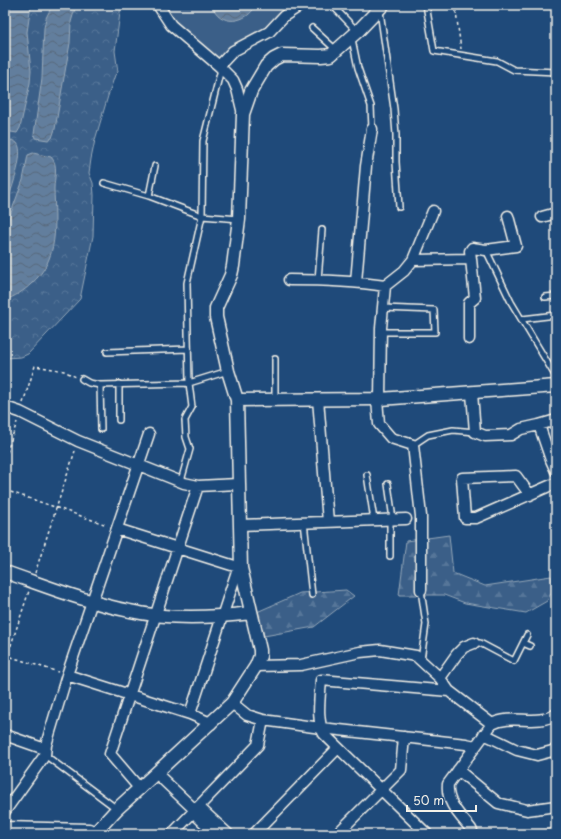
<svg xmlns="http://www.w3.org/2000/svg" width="561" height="839" font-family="'Playpen Sans',sans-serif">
  <defs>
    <pattern id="forest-firs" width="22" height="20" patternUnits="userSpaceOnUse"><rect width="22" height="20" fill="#3a5f88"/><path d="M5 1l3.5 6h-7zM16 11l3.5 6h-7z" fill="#577699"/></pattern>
    <pattern id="park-crowns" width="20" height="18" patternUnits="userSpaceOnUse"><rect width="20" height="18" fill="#3a5f88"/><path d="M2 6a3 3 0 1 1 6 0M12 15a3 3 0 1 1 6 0" fill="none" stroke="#577699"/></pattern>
    <pattern id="water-waves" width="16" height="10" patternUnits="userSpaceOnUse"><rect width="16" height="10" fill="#627e9d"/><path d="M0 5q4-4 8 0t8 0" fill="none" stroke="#58687a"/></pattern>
  </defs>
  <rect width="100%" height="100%" fill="#1f4a7a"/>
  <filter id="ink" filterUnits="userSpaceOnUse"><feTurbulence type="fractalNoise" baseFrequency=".025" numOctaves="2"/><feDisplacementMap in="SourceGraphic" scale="8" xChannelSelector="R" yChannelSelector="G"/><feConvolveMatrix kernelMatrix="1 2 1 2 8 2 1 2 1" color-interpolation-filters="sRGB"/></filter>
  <g filter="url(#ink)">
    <path fill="url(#forest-firs)" stroke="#97a8b8" d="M449,535L453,573L485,586L551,576L553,589L547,601L526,613L465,603L444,595H399L406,541Z
      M346,590L354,596L314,627L264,636L257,612L300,593Z
      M556,828V834H509Z"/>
    <path fill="url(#park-crowns)" stroke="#97a8b8" d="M5,5H121L115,51L118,72L115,75L108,96L95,140L91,159L89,173L93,183L94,195L93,236L80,299L28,354L21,357L5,358Z"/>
    <path fill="#3a5f88" stroke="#97a8b8" d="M165,5H291L284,10L269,29L220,60L175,21Z"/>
    <path fill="url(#water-waves)" stroke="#9cacbb" d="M5,5H31L27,32L31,71L30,83L20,128L17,133L5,131Z
      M50,5H76L71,22L70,43L55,129L52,138L48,140L35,138L34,134L42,78L44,28L46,18L50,10Z
      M212,5H256C247,24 219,27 212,5Z
      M5,139C9,140 14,140 17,143C26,153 9,196 5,208Z
      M33,153L51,157C59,165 54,178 54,189C55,224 60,259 31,284C24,291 14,297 5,300V229L23,180L28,155Z"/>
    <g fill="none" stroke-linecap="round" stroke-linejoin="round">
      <defs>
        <path id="service" d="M332,5L357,31
          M426,5L434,51L497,61L514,70L556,72
          M380,11L394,109L396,135V162L399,207
          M312,28L336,50
          M352,39L358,68L371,106L372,129
          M104,183L149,196L202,216L239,219
          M149,196L155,166
          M486,250L511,302L556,377
          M318,280L322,230
          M545,297L556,296
          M522,319L556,315
          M381,332H435L434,310L383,308
          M107,352L188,349
          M275,359V399
          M82,379L89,383L100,385L189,383L228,371
          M100,385L101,429
          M119,420V384
          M413,445L428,435L453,430L475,432
          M367,475L374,520
          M181,481L190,449L186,437L185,420L192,407L189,383L187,283L202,216L203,141L221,69
          M388,484L393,519
          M390,519V556
          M304,522L312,595
          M421,590L426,624L421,660
          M474,643H480L514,661L527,635
          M523,643L530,646
          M45,755L117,809"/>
        <path id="minor" d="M158,5L171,25L219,66L233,80L237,89L243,114
          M219,66L233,51L269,32L284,16L301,5
          M542,217L556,213
          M413,260L471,259L470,251L472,248L486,250L516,246L508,216
          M289,280C322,280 353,281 385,286
          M356,282L366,166L372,129
          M469,339V303L475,298L471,259
          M472,393L475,432L485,436L511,435L521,429L539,425L556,420
          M318,399L328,522
          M377,399L379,424L391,438L413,445L421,516V590
          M380,399L381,328L385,286L404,271L413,260L433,211
          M5,407L20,412L78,441L184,483L198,486L238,484
          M539,425L551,460L556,471
          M530,495L516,476L462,478L465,518H476L556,483
          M240,525L406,519
          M117,529L241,568
          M256,666L301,665L360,652L380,650L416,656L440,678L449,691L492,724
          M67,675L190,714L206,721L211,724
          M440,678L457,654L464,647L474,643
          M232,703L247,715L263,720L321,728L466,744L475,746
          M190,714L238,568
          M484,734L517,750L537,755L556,750
          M5,735L45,749
          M458,770L498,803L527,810L556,806
          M156,773L195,810H202L228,834
          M140,789L110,754L198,486
          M195,810L198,817L216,834
          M5,811L45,755L46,745L67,675L149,434
          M172,834L258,745L263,720
          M254,834L338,748
          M337,834L401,770L404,737
          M427,834L324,734C316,720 320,696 321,680L449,691
          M473,834L471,829C460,815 446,803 448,784L492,724C512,713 537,727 556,714"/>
        <path id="tertiary" d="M237,400L380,399L556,386
          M5,572C46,586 88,603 130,611C170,620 211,618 251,613
          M5,828L89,830L94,834L117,809L232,703L256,666L260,656V650L241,568L237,400L228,371L216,317V308L231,275L233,266L239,219L243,114L251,91L266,66L274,59L282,55L321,56L331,55L358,31L383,5"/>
      </defs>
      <use href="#service" stroke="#f4f1e8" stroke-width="8"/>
      <use href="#minor" stroke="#f4f1e8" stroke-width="13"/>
      <use href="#tertiary" stroke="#f4f1e8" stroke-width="15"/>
      <path stroke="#f4f1e8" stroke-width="1.5" stroke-dasharray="3 3" stroke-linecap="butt" d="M455,5L461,49
        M23,403L35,366L64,371L76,377
        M5,458L17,422
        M5,490L107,525
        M35,573L75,451
        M5,655L58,672
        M5,663L29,591"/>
      <use href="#service" stroke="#1f4a7a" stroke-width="5"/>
      <use href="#minor" stroke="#1f4a7a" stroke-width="10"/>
      <use href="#tertiary" stroke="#1f4a7a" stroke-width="12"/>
    </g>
  </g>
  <rect width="561" height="839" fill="none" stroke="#1f4a7a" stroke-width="20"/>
  <rect x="10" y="10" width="541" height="819" fill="none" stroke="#f4f1e8" stroke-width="1.5" filter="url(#ink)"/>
  <path d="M407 805v6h69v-6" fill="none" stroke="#f4f1e8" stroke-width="2"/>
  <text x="413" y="805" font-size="12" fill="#f4f1e8" stroke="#1f4a7a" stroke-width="3" paint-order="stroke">50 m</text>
</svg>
